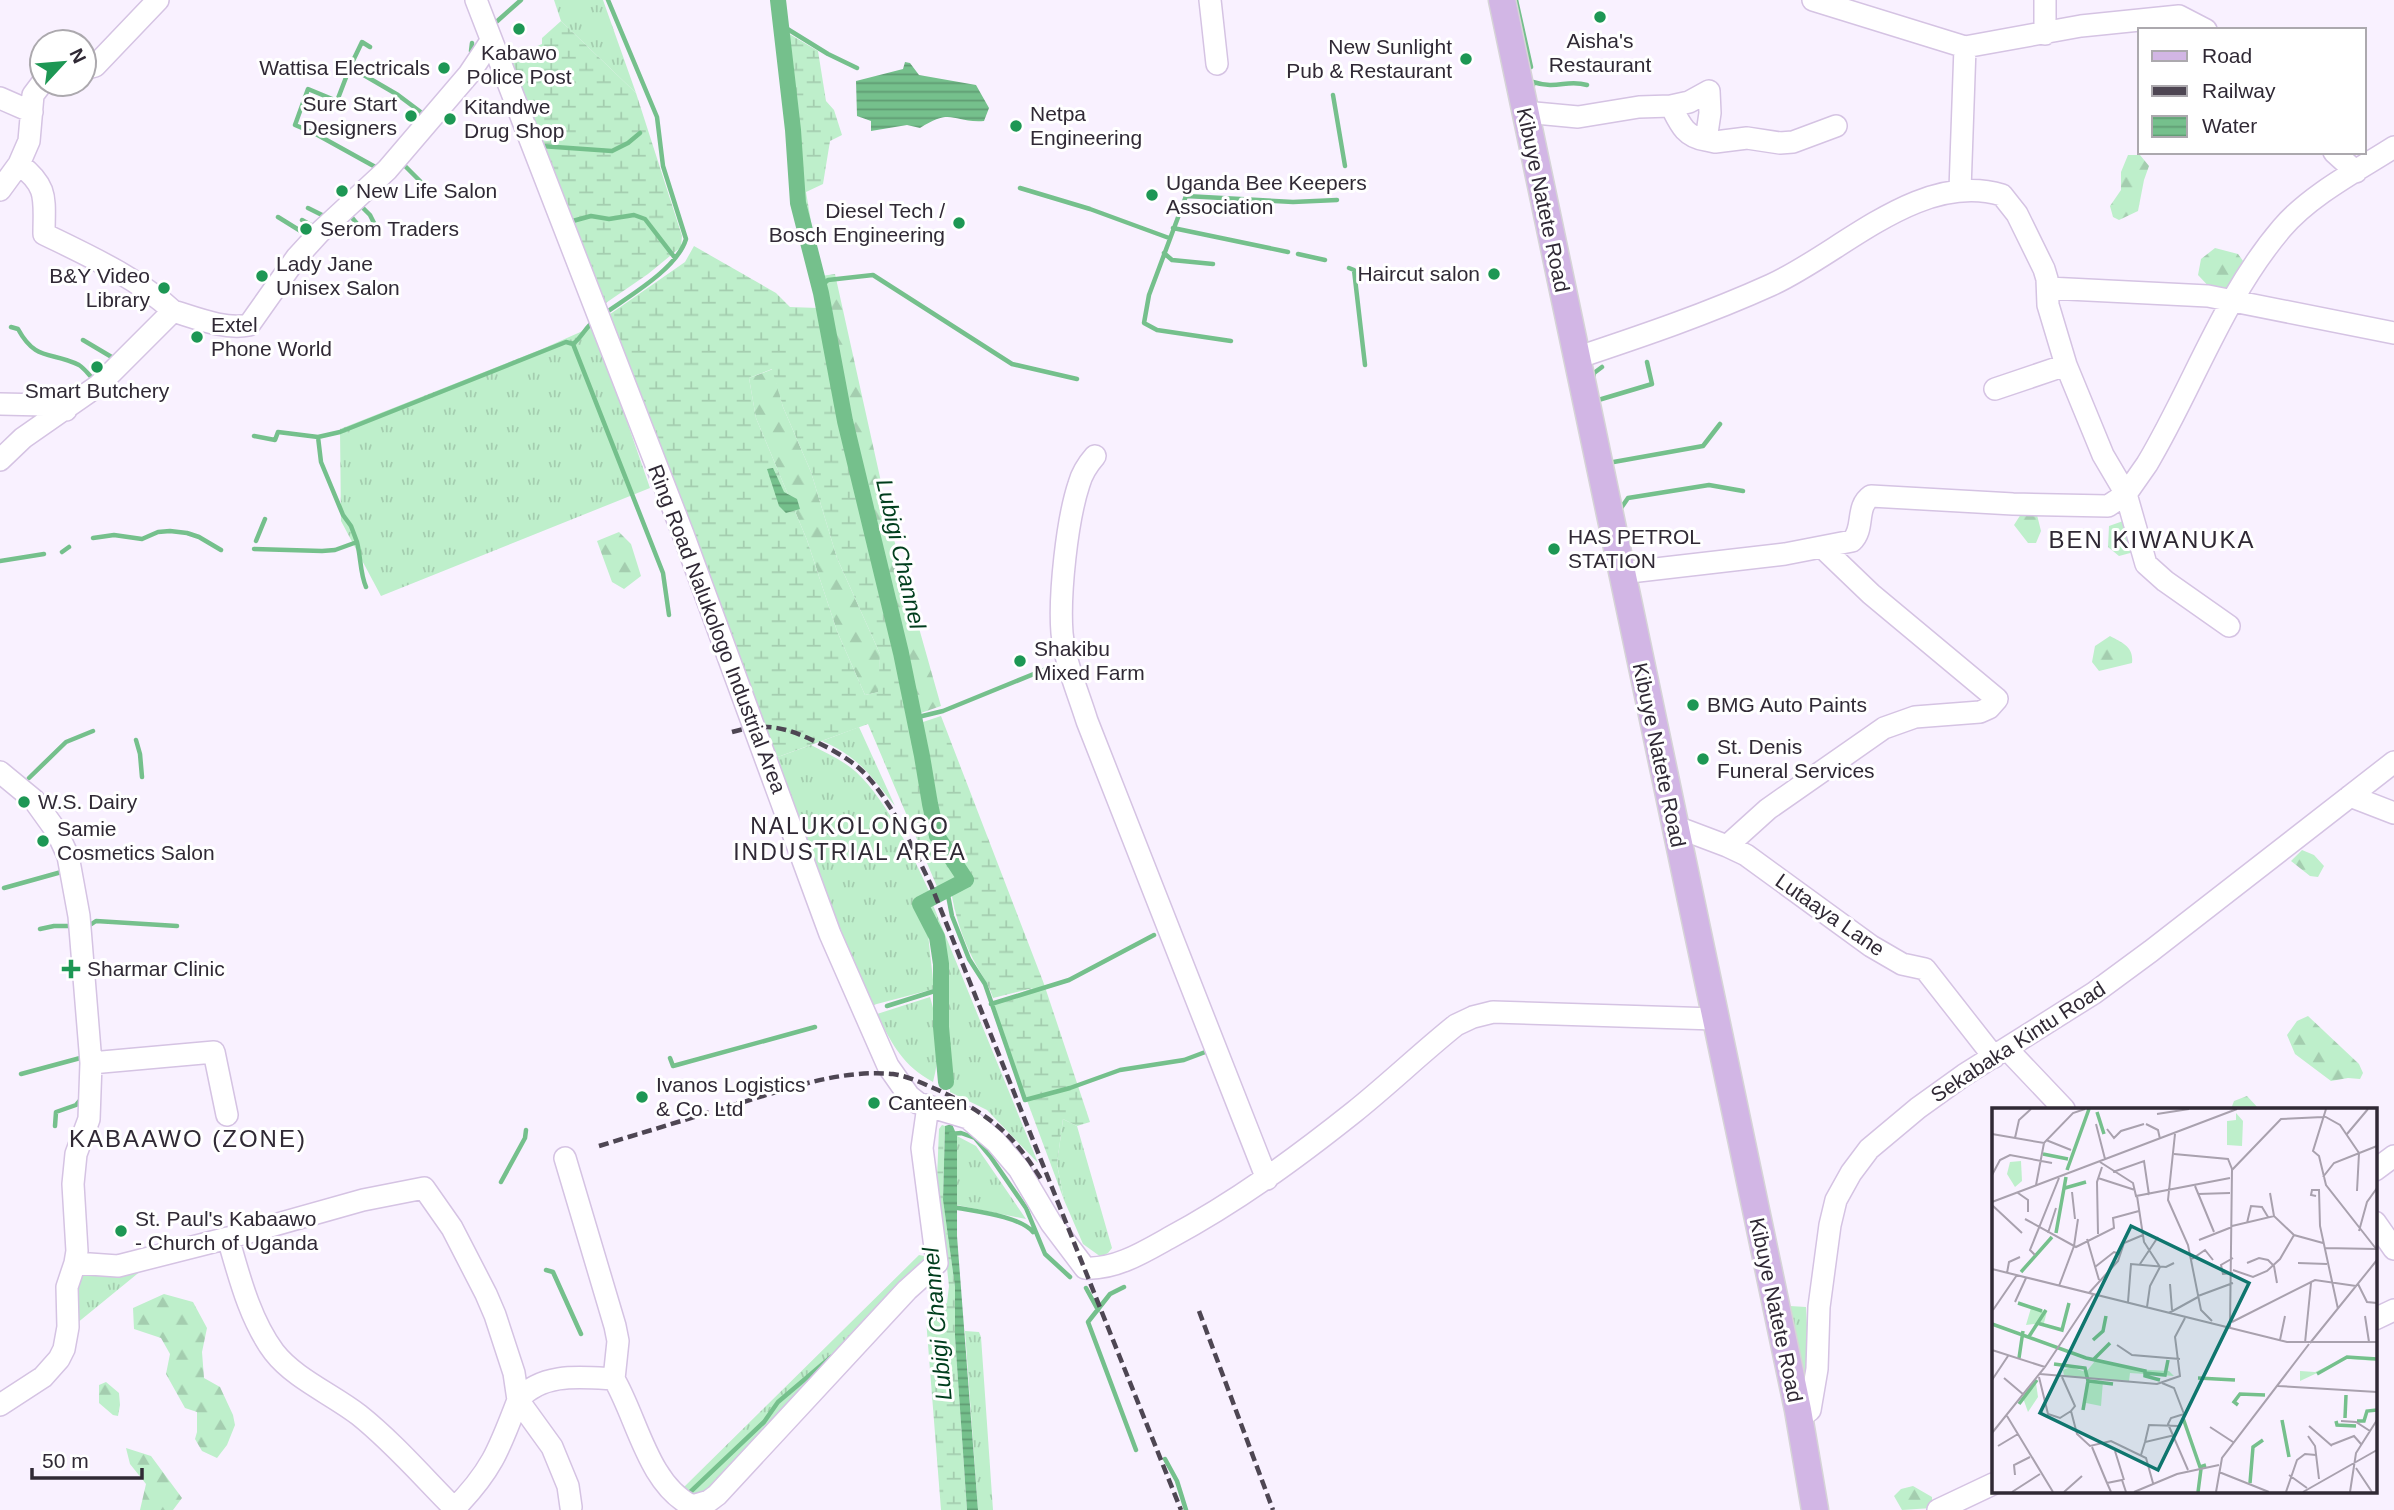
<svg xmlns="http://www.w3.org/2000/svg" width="2394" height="1510" font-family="Arial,sans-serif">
  <defs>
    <pattern id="grass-tufts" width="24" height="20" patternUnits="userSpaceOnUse" patternTransform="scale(1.75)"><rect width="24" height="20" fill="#beefcb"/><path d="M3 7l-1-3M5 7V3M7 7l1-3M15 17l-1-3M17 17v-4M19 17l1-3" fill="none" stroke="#a4cdaf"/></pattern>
    <pattern id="forest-firs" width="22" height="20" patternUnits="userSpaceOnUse" patternTransform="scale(1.75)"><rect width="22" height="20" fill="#beefcb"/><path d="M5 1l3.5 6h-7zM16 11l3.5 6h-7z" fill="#a4cdaf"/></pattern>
    <pattern id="wetland-marsh" width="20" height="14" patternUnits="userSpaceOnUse" patternTransform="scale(1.75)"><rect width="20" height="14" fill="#beefcb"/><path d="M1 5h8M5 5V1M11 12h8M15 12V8" fill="none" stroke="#a4cdaf"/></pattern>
    <pattern id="water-rules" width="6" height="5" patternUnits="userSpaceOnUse" patternTransform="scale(1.75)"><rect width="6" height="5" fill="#75c08c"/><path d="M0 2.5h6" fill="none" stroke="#609c73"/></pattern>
  </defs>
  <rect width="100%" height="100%" fill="#f9f1ff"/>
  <path fill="url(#grass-tufts)" d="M554,0H603L636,93L561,21Z
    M594,326L650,488L381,596L341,521L340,429L542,349Z
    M859,727L895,806C871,776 859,757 822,741Z
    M811,745C824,752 838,758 850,767C883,792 912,854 929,891L914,900L928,934L934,989L873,1005L846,945L775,758Z
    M933,905L1038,1163L987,1110L950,1092L942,944L934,921L926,908Z
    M930,997C939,1027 941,1052 933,1082C902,1065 892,1044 877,1014Z
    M1063,1119L1077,1126L1112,1248L1108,1253L1101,1257L1083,1244L1064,1200L1057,1164Z
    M957,1136L976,1146L1026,1219L957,1205Z
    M919,1255L924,1256V1268L721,1483L691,1499L683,1488Z
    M153,1261L71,1328L80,1265Z
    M1790,1306L1806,1307L1810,1381L1805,1391Z
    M965,1331L979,1332L981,1337L993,1510H978Z"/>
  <path fill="url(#forest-firs)" d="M2128,155H2140L2149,166L2144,180L2138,211L2119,220L2113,217L2110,206L2121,190V172Z
    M2215,248L2238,254L2246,265L2228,296L2213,291L2198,275L2201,259Z
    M835,274L893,536L941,706L918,714L859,463L821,276Z
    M773,369L783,407L811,472L837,558L880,654L879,692L865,695L837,631L807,540L756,418L749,378Z
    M2021,514L2037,515L2041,531L2036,543H2028L2014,525Z
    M2126,520L2134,552L2119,556L2108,547L2109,526Z
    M619,532L631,544L641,576L624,589L612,582L597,541Z
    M2110,636C2123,643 2134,647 2132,663L2099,671L2092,662L2095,646Z
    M2302,850L2314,855L2324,866L2318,877L2310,876L2291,861Z
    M2308,1016L2359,1064L2363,1073L2360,1079L2348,1078L2331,1081L2295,1054L2287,1035L2297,1021Z
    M2247,1096L2259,1109H2231L2234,1101Z
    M164,1294L193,1302L207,1328L202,1352L204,1378L220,1387L233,1415L235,1425L227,1445L217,1458L202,1451L195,1439L197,1432V1412L185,1408L166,1374L170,1354L161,1338L134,1329L133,1308Z
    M106,1382L119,1393L120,1405L118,1416L113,1415L99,1403V1385Z
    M126,1448L151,1456L182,1498L173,1510H140L146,1484L130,1464Z
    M1913,1486L1932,1497V1508L1902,1510L1894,1496L1901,1489Z"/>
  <path fill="url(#wetland-marsh)" fill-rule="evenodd" d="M561,21L636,93L682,236L681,247L648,274L600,307L505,60L542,44V38Z
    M786,32L818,51L826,101L834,110L842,135L830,141L823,184L806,192L819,268L801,206L797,132Z
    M694,246L776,293L790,307L818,308L840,428L909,709L933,833L960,878L938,889L868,724L775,758L603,319L685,262ZM772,369L783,407L811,472L837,558L880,654L878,692L865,695L837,631L807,540L756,418L749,378Z
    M941,716L1044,984L1090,1122L1077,1126L1063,1119L1057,1164L1064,1200L991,1004L1033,988L993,998C989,984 980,973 973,959C962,937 955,915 951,891L969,880L941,833L934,804L920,723Z
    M942,1125L945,1126L943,1200L955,1287V1337L967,1510H941L926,1319L947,1303L949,1286L937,1179L939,1129Z"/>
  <path fill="url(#water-rules)" d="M905,62L910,63L919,75L976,85L989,108L984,121C951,123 953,107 920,128L907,125L871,131V121L857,116L856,81L903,69Z
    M773,468L784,492L797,499L800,509L786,513L779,506L767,469Z
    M952,1124L957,1136V1236L978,1510H967L955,1337V1287L943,1200L945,1126Z"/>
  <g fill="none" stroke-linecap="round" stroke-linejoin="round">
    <path stroke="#75c08c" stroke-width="4.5" d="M1516,0L1531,67
      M494,24L521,0
      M781,25L828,54L857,68
      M471,51L472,43
      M350,67L362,42L370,47
      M1533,86V82C1558,90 1566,79 1587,85
      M1333,95L1345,166
      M541,146L612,151L628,143L640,133
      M402,163L422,183
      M379,169L314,133L295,125L308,89L337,101L350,67L398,95L426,116
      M1020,188L1090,209L1169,238
      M359,204L370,215L377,229
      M308,208L326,217
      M348,213L365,233
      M278,217L307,235
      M302,220L316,228
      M569,222L591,216L609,219L634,215L645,219L675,258
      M1173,228L1288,252
      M1164,253L1172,260L1213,264
      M1298,254L1325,260
      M1349,268L1354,270L1365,365
      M820,287L828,280L873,275L1012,364L1077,379
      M604,314C629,296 677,269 686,239L663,166L657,117L608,0
      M594,321C585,328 582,337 573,344L663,573L669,615
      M11,327L18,329C36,362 51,351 79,365C85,369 90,376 95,381
      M83,340L115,359
      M1231,341L1157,330L1144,323L1149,295L1186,196L1293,202L1337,200
      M1593,380L1594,373L1602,367
      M1595,401L1652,384L1647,362
      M254,436L275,440L278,432L318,437L340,432L566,342L573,344
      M1608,463L1703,446L1720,424
      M1619,511L1628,498L1709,485L1743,491
      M93,538L114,535L142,539L158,532L170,531L187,533L199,537L221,550
      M256,541L265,519
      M357,542C361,558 360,573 366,587
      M254,549L322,551L335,550L357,542L351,526L343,515L321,462L318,437
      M62,552L69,547
      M0,561L44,554
      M914,718L943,711L1051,667
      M136,740L140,754L142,777
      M29,778L66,742L93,731
      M4,888L65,871
      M947,890L952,916L969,959L985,984L1025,1100L1070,1088L1120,1070L1184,1060L1208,1051
      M87,927L96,921L177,926
      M40,929L54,926H74
      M991,1004L1069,980L1154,935
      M887,1006L941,989
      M670,1058L673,1066L815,1027
      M21,1074L84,1057
      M55,1126L56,1112L76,1105L82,1098
      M951,1134L961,1133L975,1138L990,1156L1026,1208L1045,1254L1070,1277
      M501,1182L525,1138L526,1130
      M953,1207C973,1211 1020,1216 1033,1232
      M546,1270L553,1272L581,1334
      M1124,1287L1110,1294L1088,1322L1136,1450
      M1086,1288L1098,1310
      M1165,1459L1177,1481L1186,1510
      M686,1496L764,1422L778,1402L831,1357"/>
    <path stroke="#75c08c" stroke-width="16" d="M778,0L793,130L798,203L821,293L845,421L901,653L922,756L930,804L937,836L966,880L920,904L937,937L941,964V1027L946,1082"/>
    <defs>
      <path id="minor" d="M476,0L683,534L830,934L888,1066L909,1096L918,1103L968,1118L996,1142L1019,1169L1051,1223L1085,1268C1115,1270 1144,1252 1169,1238C1236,1202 1295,1159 1354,1112C1389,1084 1421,1053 1456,1025L1473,1017L1493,1012L1715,1019
        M1210,0L1217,64
        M1813,0L1965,47L2081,26L2179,16L2206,30
        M2045,34V0
        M84,69L95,66L158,0
        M42,83L33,95L29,141L19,164C49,187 44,199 44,234C89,256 136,277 173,311
        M0,98L32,112
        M1524,112L1578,117L1639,107L1671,106L1689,102L1709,91L1710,113L1706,140C1685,137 1680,124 1671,106
        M1706,140L1715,142L1747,138L1780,143L1793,142L1836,126
        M2334,152L2356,172
        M0,190L19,164
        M1960,190L1965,47
        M2048,288L2208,296L2394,333
        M1576,358C1642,336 1707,314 1771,285C1840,254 1920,170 2002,195L2017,214L2044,269L2047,279L2048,305L2066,365L2103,455L2126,494L2146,564L2165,581L2229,626
        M1995,389L2066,365
        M0,404L45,405L66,410
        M1095,456C1088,464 1082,473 1079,484C1067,520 1059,595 1062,633C1065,663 1078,692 1087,721L1267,1179
        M0,460L23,438L99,385L173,311C196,318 225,330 249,325L297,257L320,232L387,170L469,74L491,41
        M1621,573L1785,554L1852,541C1865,529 1855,507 1871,496L2013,504L2108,506L2126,494L2147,464C2193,387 2223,297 2282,228C2310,195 2358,170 2394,147
        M0,772L34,800L57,832L68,856L79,916L91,1063L89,1119L76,1154L73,1184L77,1251L75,1263L67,1287L68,1327L64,1349L59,1359L43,1377L0,1405
        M2350,796L2394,813
        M1674,826L1727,846L1746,855L1871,946L1902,964L1925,969L1994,1057
        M1727,846L1768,809L1884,728L1915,717L1980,712L1989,708L1997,699L1871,594L1822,547
        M2007,1049L2064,1109
        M91,1063L214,1052L227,1115
        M565,1158L615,1326L618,1341L614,1379
        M2375,1170L2394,1156
        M2375,1222L2394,1249
        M228,1238L363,1200L424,1188L452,1228L486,1294L495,1315L514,1373L518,1400L552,1447L568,1486L571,1507
        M75,1263L118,1266L228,1238C239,1276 250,1320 274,1352C295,1379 332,1394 359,1415C394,1443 423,1477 454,1508
        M2375,1319L2394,1310
        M1798,1410L1806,1413L1810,1410L1817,1369L1819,1307L1830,1225L1836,1200L1851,1173L1869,1149L1918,1108L1964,1075L2094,993L2151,951L2394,762
        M453,1510C491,1472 499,1450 518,1400C542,1372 581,1377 614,1379C637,1418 648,1484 692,1506L709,1501L717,1495L907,1290L937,1263L922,1148L928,1106
        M1938,1510L1993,1484"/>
      <path id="major" d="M1502,0L1798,1410L1815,1510"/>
    </defs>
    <use href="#minor" stroke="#d5c3e3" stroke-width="24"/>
    <use href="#major" stroke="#d6d4d7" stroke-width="29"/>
    <use href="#minor" stroke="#fff" stroke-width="21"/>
    <use href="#major" stroke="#d2b6e5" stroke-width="26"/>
    <path stroke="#4e4653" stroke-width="4.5" stroke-dasharray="10 5" stroke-linecap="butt" d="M732,732C763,723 781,726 810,739C827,747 847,757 861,770C889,796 914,850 931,885L1181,1510
      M599,1146C645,1132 691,1118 737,1104C787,1089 840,1069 893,1074C908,1076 924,1084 938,1090C988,1114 1012,1132 1041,1179
      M1199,1311L1273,1510"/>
  </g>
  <g fill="#1d9754" stroke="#fff" stroke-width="2.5">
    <circle cx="1600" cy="17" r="7"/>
    <circle cx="519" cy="29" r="7"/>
    <circle cx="1466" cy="59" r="7"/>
    <circle cx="444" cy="68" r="7"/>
    <circle cx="411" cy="116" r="7"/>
    <circle cx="450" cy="119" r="7"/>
    <circle cx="1016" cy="126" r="7"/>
    <circle cx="342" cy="191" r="7"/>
    <circle cx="1152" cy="195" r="7"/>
    <circle cx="959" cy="223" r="7"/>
    <circle cx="306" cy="229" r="7"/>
    <circle cx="1494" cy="274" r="7"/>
    <circle cx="262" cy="276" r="7"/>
    <circle cx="164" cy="288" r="7"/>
    <circle cx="197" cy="337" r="7"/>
    <circle cx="97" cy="367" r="7"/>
    <circle cx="1554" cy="549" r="7"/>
    <circle cx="1020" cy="661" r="7"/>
    <circle cx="1693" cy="705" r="7"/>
    <circle cx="1703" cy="759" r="7"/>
    <circle cx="24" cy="802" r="7"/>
    <circle cx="43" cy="841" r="7"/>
    <path d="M67.5 958.5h7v7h7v7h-7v7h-7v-7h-7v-7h7z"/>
    <circle cx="642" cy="1097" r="7"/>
    <circle cx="874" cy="1103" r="7"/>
    <circle cx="121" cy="1231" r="7"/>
  </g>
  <g text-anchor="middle" stroke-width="6" stroke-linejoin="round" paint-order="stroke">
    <g font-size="21" fill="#302935" stroke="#fff" text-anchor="start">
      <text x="1600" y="48" text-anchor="middle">Aisha's<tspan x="1600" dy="24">Restaurant</tspan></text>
      <text x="1452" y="54" text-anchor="end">New Sunlight<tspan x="1452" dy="24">Pub &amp; Restaurant</tspan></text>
      <text x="519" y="60" text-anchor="middle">Kabawo<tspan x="519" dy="24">Police Post</tspan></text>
      <text x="430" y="75" text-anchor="end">Wattisa Electricals</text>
      <text x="397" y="111" text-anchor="end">Sure Start<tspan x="397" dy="24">Designers</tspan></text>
      <text x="464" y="114">Kitandwe<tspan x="464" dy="24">Drug Shop</tspan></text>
      <text x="1030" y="121">Netpa<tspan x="1030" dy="24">Engineering</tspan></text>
      <text x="1166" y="190">Uganda Bee Keepers<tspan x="1166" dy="24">Association</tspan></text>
      <text x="356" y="198">New Life Salon</text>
      <text x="945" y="218" text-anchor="end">Diesel Tech /<tspan x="945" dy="24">Bosch Engineering</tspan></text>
      <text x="320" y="236">Serom Traders</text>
      <text x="276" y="271">Lady Jane<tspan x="276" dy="24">Unisex Salon</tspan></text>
      <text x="1480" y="281" text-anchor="end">Haircut salon</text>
      <text x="150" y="283" text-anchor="end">B&amp;Y Video<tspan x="150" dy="24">Library</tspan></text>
      <text x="211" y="332">Extel<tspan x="211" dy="24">Phone World</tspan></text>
      <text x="97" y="398" text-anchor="middle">Smart Butchery</text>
      <text x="1568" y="544">HAS PETROL<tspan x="1568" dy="24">STATION</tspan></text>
      <text x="1034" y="656">Shakibu<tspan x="1034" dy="24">Mixed Farm</tspan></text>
      <text x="1707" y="712">BMG Auto Paints</text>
      <text x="1717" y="754">St. Denis<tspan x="1717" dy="24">Funeral Services</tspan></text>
      <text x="38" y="809">W.S. Dairy</text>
      <text x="57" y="836">Samie<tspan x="57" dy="24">Cosmetics Salon</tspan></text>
      <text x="87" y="976">Sharmar Clinic</text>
      <text x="656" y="1092">Ivanos Logistics<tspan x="656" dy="24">&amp; Co. Ltd</tspan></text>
      <text x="888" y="1110">Canteen</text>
      <text x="135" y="1226">St. Paul's Kabaawo<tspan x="135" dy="24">- Church of Uganda</tspan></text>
    </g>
    <g font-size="21" fill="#302935" stroke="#fff">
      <text transform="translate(1543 200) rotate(78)" y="7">Kibuye Natete Road</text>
      <text transform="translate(717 629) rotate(69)" y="7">Ring Road Nalukologo Industrial Area</text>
      <text transform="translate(1659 755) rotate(78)" y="7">Kibuye Natete Road</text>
      <text transform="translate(1830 915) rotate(35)" y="7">Lutaaya Lane</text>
      <text transform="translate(2018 1042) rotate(-33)" y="7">Sekabaka Kintu Road</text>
      <text transform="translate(1776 1310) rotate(78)" y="7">Kibuye Natete Road</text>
    </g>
    <g font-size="23" font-style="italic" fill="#003e1d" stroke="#fff">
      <text transform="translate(901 554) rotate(77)" y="8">Lubigi Channel</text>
      <text transform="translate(937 1324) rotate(-95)" y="8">Lubigi Channel</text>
    </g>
    <g font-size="23" letter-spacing="2" fill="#302935" stroke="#fff">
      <text x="850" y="834">NALUKOLONGO<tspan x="850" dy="26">INDUSTRIAL AREA</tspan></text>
    </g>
    <g font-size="24" letter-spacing="2" fill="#302935" stroke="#fff">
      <text x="2152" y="548">BEN KIWANUKA</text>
      <text x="188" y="1147">KABAAWO (ZONE)</text>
    </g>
  </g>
  <g transform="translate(1992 1108)">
    <rect width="385" height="385" fill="#f9f1ff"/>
    <path d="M355,249L385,253L355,251L308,273V263L323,264ZM96,271L111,273L109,298L94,295Z" fill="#beefcb"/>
    <path d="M44,275L46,289L36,304L31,290Z" fill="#beefcb"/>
    <path d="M39,200L55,203L52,215L34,217ZM103,253L139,261L177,263L182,268L138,265L137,273L72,268L71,262L79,259L94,264Z" fill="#beefcb"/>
    <path d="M29,53L30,73L23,79L15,66L18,54Z" fill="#beefcb"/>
    <path d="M244,5L251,13L250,38L235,37V13L244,12Z" fill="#beefcb"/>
    <path fill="none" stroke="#75c08c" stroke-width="3.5" d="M105,4L112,26M51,46L76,51M75,62L97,1M73,80L94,74M64,125L74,69M29,164L60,129M26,195L50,203M45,215L70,222L77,195M0,216L94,250L153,263V268L168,272M36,230L54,202M101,232L111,223L114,208M27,250L31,223M101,252L118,235M62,256L93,260L96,273L121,276M153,265L173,267L176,252M325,266L355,249L385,251M206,270L243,272M27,296L45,272M246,297L242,294L248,286L273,287M91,302L96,273M191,310L208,359L214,357M353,310L354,287M290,312L297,349M344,313L345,317L364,318M365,313H372L375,303L385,302M258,375L261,339L271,332M206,384L209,361"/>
    <path fill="none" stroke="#a9a1ae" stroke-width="2" d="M334,1L321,43L327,48L334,77L385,142M165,6L197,1M332,8L348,17L367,45L365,83M104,16L113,51M154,16L166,22L168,31M115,21L122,30L129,23L152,16M0,26L52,35L81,5L93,1M183,26L176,92L196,137L209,202L220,213M355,26L376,1M23,30L27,12L39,1M54,32L79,42M182,46L236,51L240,61M108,54L141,75L144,88L238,70M121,64L152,53L157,87M0,67L8,52L18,47L60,55M331,69L342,55L385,38M106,70L143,82M44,77L52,35M203,78L222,124M80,84L83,111M26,85L36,92V104M278,85L282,108M206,86L238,85M145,88L152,134L168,159L158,178L155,199M324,88L319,87L320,82H327L328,118L346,201M0,94L245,1M0,97L30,125M33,111L84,139L122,120L121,110L147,103M255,115L259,98L270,99L276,109M240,118L282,108L302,127L331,135M367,123L375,94L385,80M56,125L64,100M106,126L105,74L110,59M95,131L107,172M207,132L240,119M332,140L384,141M43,147L38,142L67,70M241,150L229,157L231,166L241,165M200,151L213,142L221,152M255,155L267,150L276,152L282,158L285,175M306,155L335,156M148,156L166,129M103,159L122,144L128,146M0,161L295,234H385M241,162L261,169L275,163L288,151L302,127M15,165L17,154L28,149M178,176L180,202M366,176L375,194L385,195M67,178L82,138L86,111M97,185L126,153L132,135L151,127M206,188L241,175M23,194L34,170M136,194L139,156L174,159L182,155M1,202L25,167M177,205L206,189M373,208L377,234M240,214L323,172L364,178M238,219L240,62L289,11L331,9M288,232L293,208M313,235L319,175M318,235L385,152M125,237L140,247L188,251M0,242L53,259M48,266L165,276L188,268L183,229L193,210M47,269L56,306L68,310L79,303M70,269L83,298L79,303L85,326L98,338L119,333L154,350L161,375M12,270L32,287M0,272L16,248M170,275L182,280L192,306L179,310L176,316L196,362M286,278L385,284M15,308L61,384M349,313L364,314L378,323M317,318L340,338M218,319L241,334M0,325L53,259L101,187M316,328L323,338L327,371M153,334L157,317L187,318M339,337L362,328L369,336M6,338L26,326M100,339L115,375M123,343L132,372M149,347L153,334L183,327M364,360L380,384M227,364L277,384M23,367L22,357L38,349M297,367L315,380M20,384L48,366M72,384L90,368M119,384L115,375L130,372L134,384M142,384L185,366L227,357M224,384L230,350L317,236M294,384L305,352L313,346L324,347M311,384L385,342M358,384L364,345L385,312"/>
    <path fill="#0f766e" fill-opacity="0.15" stroke="#0f766e" stroke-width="3.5" d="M139,118L257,175L166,362L48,305Z"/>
    <rect width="385" height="385" fill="none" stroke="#302935" stroke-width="3.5"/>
  </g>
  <rect x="2138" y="28" width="228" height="126" fill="#ffffff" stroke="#aca9ae" stroke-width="2"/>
  <rect x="2152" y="51" width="35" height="10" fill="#d2b6e5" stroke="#aca9ae" stroke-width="2"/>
  <text x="2202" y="63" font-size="21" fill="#302935">Road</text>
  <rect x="2152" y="86" width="35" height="10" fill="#4e4653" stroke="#aca9ae" stroke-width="2"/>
  <text x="2202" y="98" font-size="21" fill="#302935">Railway</text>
  <rect x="2152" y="116" width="35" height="21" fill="url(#water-rules)" stroke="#aca9ae" stroke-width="2"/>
  <text x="2202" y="133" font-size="21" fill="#302935">Water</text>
  <g transform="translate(63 63) rotate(64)"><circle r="33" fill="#ffffff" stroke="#aca9ae" stroke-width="2"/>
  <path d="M0-5L12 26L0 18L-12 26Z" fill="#1d9754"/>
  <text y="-10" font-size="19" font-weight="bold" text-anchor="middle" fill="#302935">N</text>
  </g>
  <path d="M32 1468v10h110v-10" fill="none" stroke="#302935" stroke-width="3.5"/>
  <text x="42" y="1468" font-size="21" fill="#302935" stroke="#ffffff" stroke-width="5" paint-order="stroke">50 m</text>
</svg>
